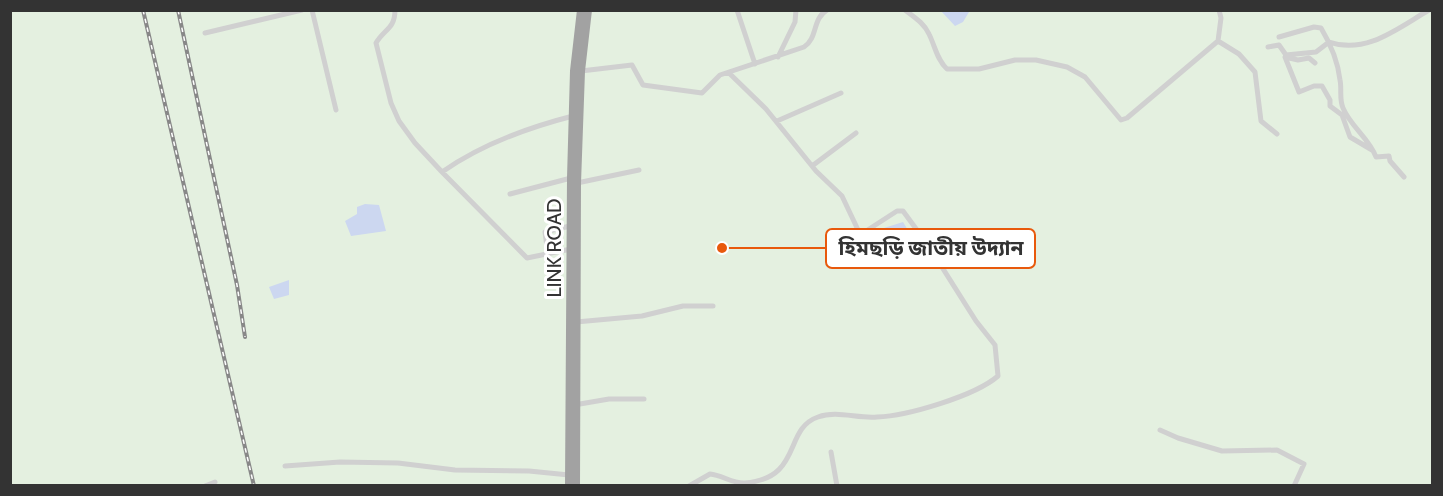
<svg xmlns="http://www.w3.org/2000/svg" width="1443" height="496" font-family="Cabin,'Noto Sans Bengali',sans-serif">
  <rect width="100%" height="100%" fill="#fff"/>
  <path fill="#e4f0e0" d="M10,11H1432V485H11Z"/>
  <path fill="#ccd7f0" d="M941,11H968L969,12L963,22L955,26Z
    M365,204L379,205L386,231L351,236L345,221L357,214V207Z
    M903,222L914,240L908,260L901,264L898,260L893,261L889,242L882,233L884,228Z
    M289,280V295L274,299L269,287Z"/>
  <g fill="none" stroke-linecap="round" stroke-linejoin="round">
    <path stroke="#d0d0d0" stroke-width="5" d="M312,10L336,110
      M395,10C395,29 384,29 376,43L391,103L399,121L415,143L442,172
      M737,10L755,64
      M905,10C914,17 924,23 929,34C935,46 937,60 947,69H979L1015,60H1036L1067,67L1085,77L1121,120L1127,118L1218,41
      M1219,10L1221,18L1218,41L1239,54L1255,72L1261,121L1277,134
      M205,33L302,10
      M1279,37L1314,27L1321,28C1330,43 1338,62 1340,80C1342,89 1339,99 1343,108C1351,127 1369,138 1376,157L1389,156L1390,161L1404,177
      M1268,47L1279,45L1286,55L1316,52L1329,42C1366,55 1398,28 1429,10
      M778,57L795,22L796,10
      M1315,63L1309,58L1298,60L1285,57L1299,92L1314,86H1322L1330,100V106L1342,115L1350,137L1372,150
      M581,71L632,65L643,85L702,93L720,75L804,47C818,38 812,19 827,10
      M777,121L841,93
      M812,166L856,133
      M577,183L639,170
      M510,194L571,178
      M571,249L527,258L442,172C482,144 526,128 573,116
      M548,255L545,232L570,226
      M576,322L642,316L683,306H713
      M574,405L609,399H644
      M1160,430L1178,438L1222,451L1277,450L1304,464L1294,486
      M831,452L837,486
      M285,466L340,462L398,463L455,470L529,471L569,475
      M205,486L215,482
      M689,486L710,474C722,475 733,484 745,483C803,478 783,429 818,417C837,410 858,419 877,417C907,416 975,396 998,376L995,345L976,321L928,245L903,211H897L863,233L859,232L842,196L816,171L766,109L729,73"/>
    <path stroke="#a2a2a2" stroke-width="8" d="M569,486L571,178L574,71L581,10
      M576,486L577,183L581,71L588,10"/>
    <defs>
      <path id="rail" d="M143,10L254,486
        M178,10L237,285L245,337"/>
    </defs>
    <use href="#rail" stroke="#888" stroke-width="4"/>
    <use href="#rail" stroke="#fff" stroke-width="1.5" stroke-dasharray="4.5" stroke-linecap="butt"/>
  </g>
  <g text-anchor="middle" stroke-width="6" stroke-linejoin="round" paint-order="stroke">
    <g font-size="20" fill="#333" stroke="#fff">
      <text transform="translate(554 248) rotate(-90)" y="7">LINK ROAD</text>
    </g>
  </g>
  <path fill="none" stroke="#e8590c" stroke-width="2" d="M722 248L826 248"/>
  <circle fill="#e8590c" stroke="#fff" stroke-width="2" cx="722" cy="248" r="6"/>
  <rect fill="#fff" stroke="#e8590c" stroke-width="2" x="826" y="229" width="209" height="39" rx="6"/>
  <g font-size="21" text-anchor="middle" font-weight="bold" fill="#333">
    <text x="931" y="255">হিমছড়ি জাতীয় উদ্যান</text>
  </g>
  <rect width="1443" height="496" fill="none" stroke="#333333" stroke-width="24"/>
</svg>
